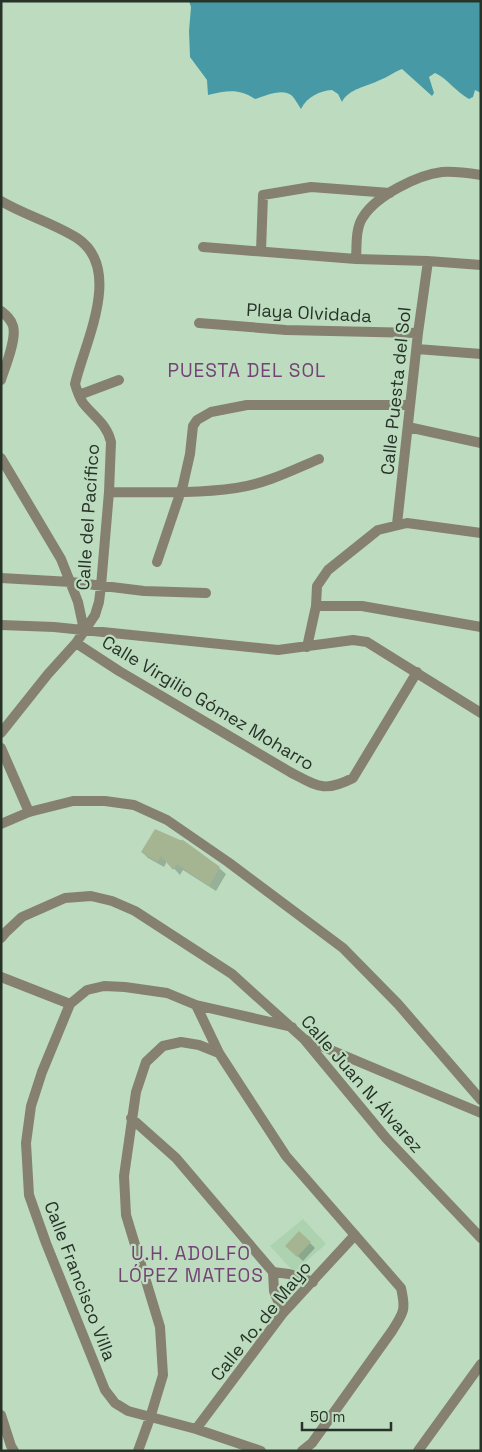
<svg xmlns="http://www.w3.org/2000/svg" width="482" height="1452" font-family="'Space Grotesk',sans-serif">
  <rect width="100%" height="100%" fill="#bddcbf"/>
  <path fill="#add2b0" d="M303,1219L326,1244L294,1272L270,1246Z"/>
  <path fill="#479aa5" d="M189,1H481V93L475,90L473,97L469,99C456,92 448,79 435,73L429,77L434,93L432,96L402,69C394,72 388,77 380,80C368,86 348,89 342,102L338,94L332,90C319,91 307,97 301,109C298,105 295,98 291,95C282,88 265,96 255,99C238,88 227,91 208,95L207,80L190,57L189,31L191,7Z"/>
  <path fill="#0003" d="M142,852L219,868L226,874L216,891L183,870L180,875L167,861L164,867L148,858Z
    M299,1232L315,1248L303,1261L287,1246Z"/>
  <path fill="#a5b592" d="M155,829L180,840H183L220,867L209,886L177,864L173,870L161,856L157,862L141,852Z
    M299,1231L311,1242L297,1257L285,1246Z"/>
  <g fill="none" stroke-linecap="round" stroke-linejoin="round">
    <path stroke="#868071" stroke-width="10" d="M1,201C25,215 53,223 77,238C124,269 84,344 75,384C77,391 79,397 83,403C94,417 107,424 111,442L109,492L101,586L99,602L95,615L76,643L48,674L1,733
      M203,247L356,259L428,261L481,265
      M261,251L263,195L311,187L390,193
      M356,259C357,246 355,229 363,217C376,196 417,175 442,172C455,171 468,173 481,175
      M1,311C6,315 11,319 13,326C17,339 5,367 1,380
      M199,323L286,330L418,333
      M417,349L481,354
      M79,395L119,380
      M408,427L481,443
      M1,458L61,559L78,602L84,630
      M109,492C151,492 194,494 236,488C265,484 293,470 319,459
      M397,524L418,333L428,261
      M157,562L183,485L190,454L193,426L197,420L211,412L247,405H410
      M1,578L71,582L144,591L206,593
      M316,606H362L481,627
      M1,625L54,627L278,650L353,640L367,642L481,713
      M76,643L119,671L290,772C317,786 324,793 353,778L417,672
      M307,647L316,606L317,586L328,570L378,530L407,523L481,533
      M1,748L29,812
      M1,938L6,932L22,917L65,898L91,896L112,901L135,911L232,974L304,1039L386,1138L481,1238
      M1,977L70,1004
      M196,1005L219,1053L286,1156L401,1288C406,1310 404,1312 392,1331L312,1443L302,1451
      M307,1040L481,1113
      M131,1118L176,1158L273,1272L274,1291L283,1313
      M273,1272L289,1274L313,1282
      M1,1415L11,1446L14,1451
      M196,1429L283,1313L355,1235
      M138,1451L150,1418L163,1375L160,1327L126,1215L124,1176L136,1092L146,1062L163,1046L181,1042L199,1045L219,1053
      M261,1451L196,1429L128,1411L115,1403L105,1390L46,1243L29,1195L26,1143L31,1106L42,1072L70,1004L87,990L104,986L125,987L167,993L196,1005L292,1027
      M418,1451L481,1364"/>
    <path stroke="#868071" stroke-width="10" d="M1,824L29,812L73,801H105L134,805L167,820L228,862L343,948L398,1004L481,1100"/>
  </g>
  <g text-anchor="middle" stroke-width="4.5" stroke-linejoin="round" paint-order="stroke">
    <g font-size="18" fill="#273328" stroke="#bddcbf">
      <text transform="translate(309 313) rotate(3)" y="6">Playa Olvidada</text>
      <text transform="translate(396 391) rotate(-84)" y="6">Calle Puesta del Sol</text>
      <text transform="translate(88 517) rotate(-86)" y="6">Calle del Pacífico</text>
      <text transform="translate(208 703) rotate(31)" y="6">Calle Virgilio Gómez Moharro</text>
      <text transform="translate(362 1084) rotate(49)" y="6">Calle Juan N. Álvarez</text>
      <text transform="translate(80 1281) rotate(69)" y="6">Calle Francisco Villa</text>
      <text transform="translate(261 1321) rotate(-51)" y="6">Calle 1o. de Mayo</text>
    </g>
    <g font-size="19" letter-spacing="1" fill="#754275" stroke="#bddcbf">
      <text x="247" y="377">PUESTA DEL SOL</text>
      <text x="191" y="1260">U.H. ADOLFO<tspan x="191" dy="22">LÓPEZ MATEOS</tspan></text>
    </g>
  </g>
  <rect width="482" height="1452" fill="none" stroke="#273328" stroke-width="5"/>
  <path d="M302 1422v8h89v-8" fill="none" stroke="#273328" stroke-width="2.5"/>
  <text x="310" y="1422" font-size="15" fill="#273328" stroke="#bddcbf" stroke-width="4" paint-order="stroke">50 m</text>
</svg>
